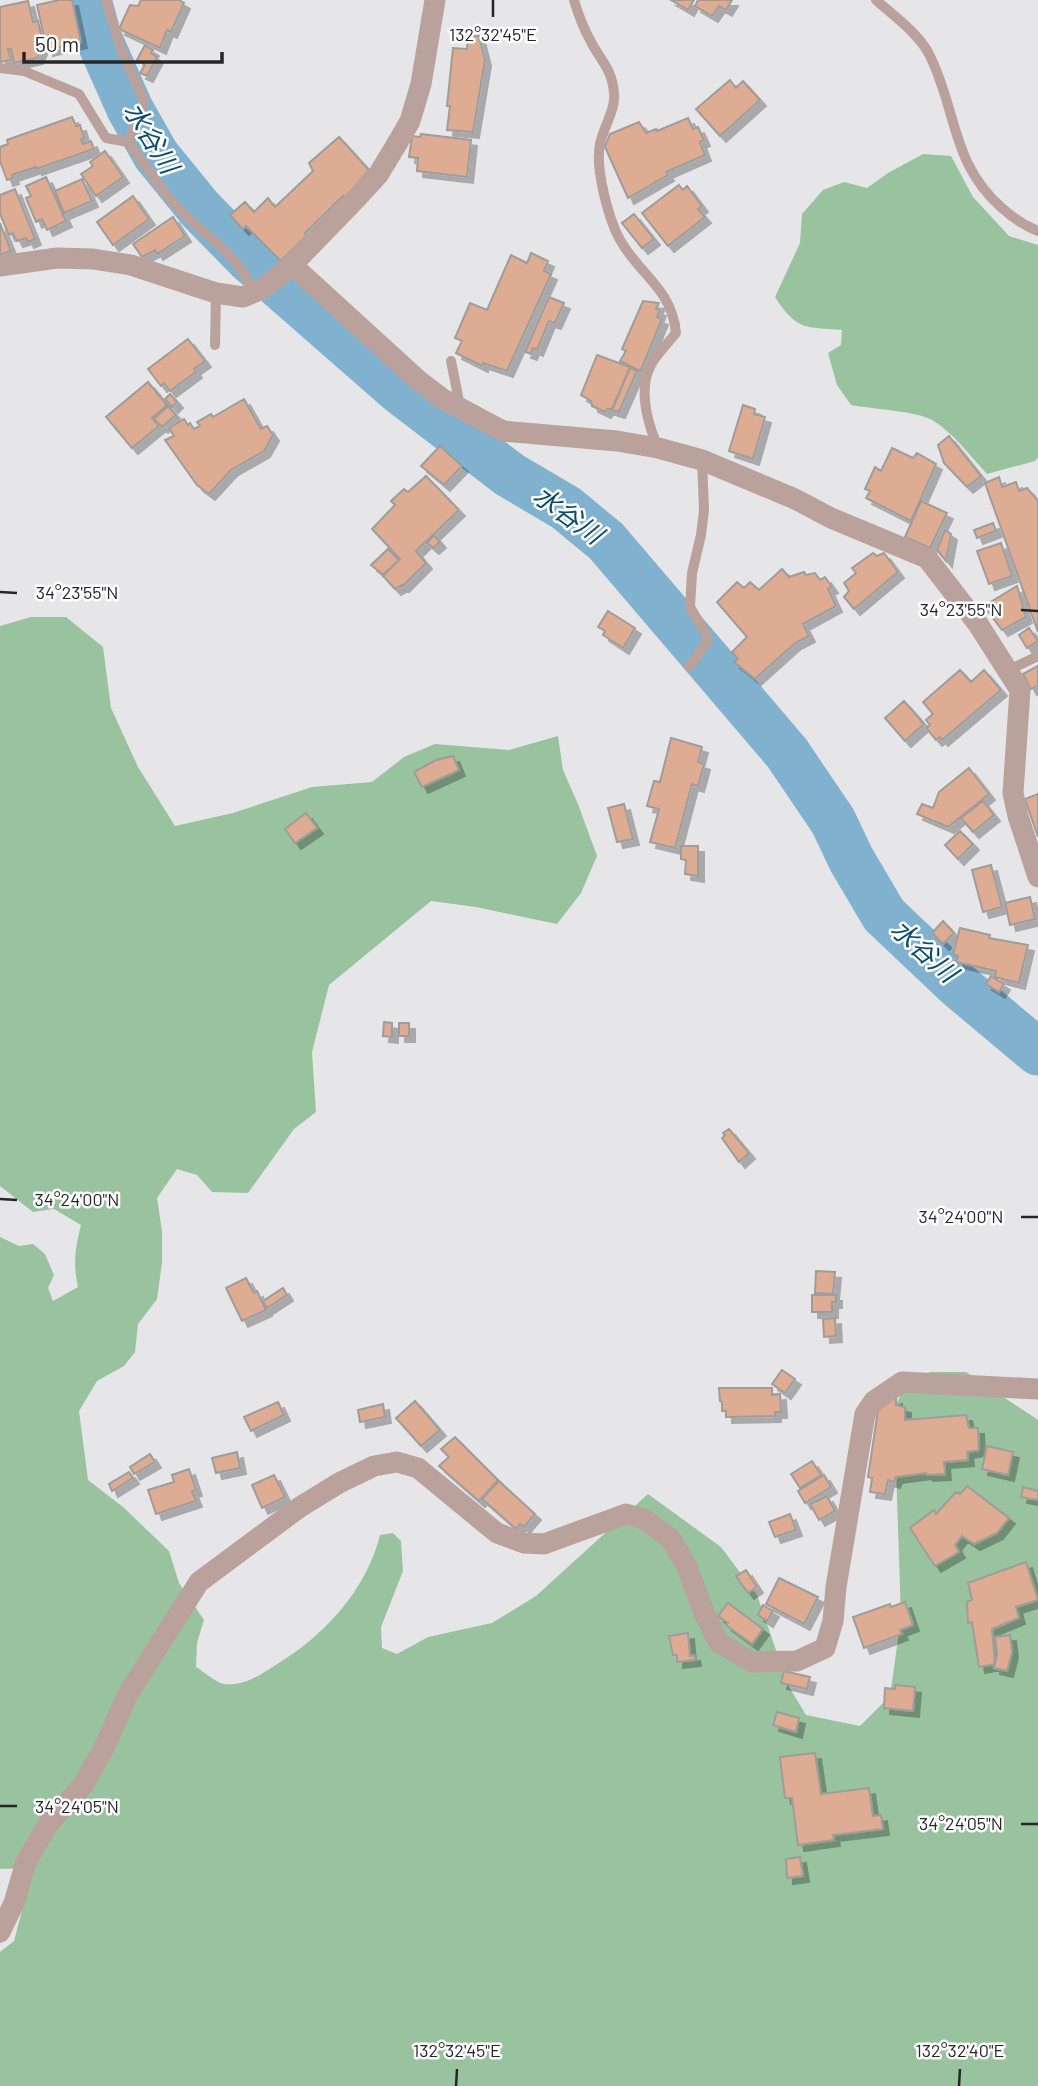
<svg xmlns="http://www.w3.org/2000/svg" width="1038" height="2086" font-family="Barlow,'Noto Sans JP',sans-serif">
  <defs>
    <filter id="shadow"><feDropShadow dx="6" dy="6" stdDeviation="0" flood-color="#0004"/></filter>
  </defs>
  <rect width="100%" height="100%" fill="#e6e6e9"/>
  <path fill="#99c29e" d="M923,154L951,156L973,197L1009,236L1038,245V457L1035,461L987,474C970,456 954,433 932,420C916,411 872,409 851,405L837,385L828,353L841,345L842,330C805,327 797,331 775,297L800,243L802,214L823,190L844,182L867,188L888,173Z
    M31,617H66L103,647L111,708L138,767L175,826L233,813L312,787L372,782L404,757L435,744L509,750L558,736L563,770L578,804L597,856L581,893L557,924L476,907L431,901L329,985L312,1052L316,1112L294,1129L248,1193L212,1192L197,1175L177,1169L157,1198L162,1231V1263L157,1299L138,1324L135,1352L124,1366L97,1381L79,1411L88,1480L123,1507L169,1551L179,1583L204,1620L197,1643L196,1667C204,1672 215,1682 224,1684C243,1686 259,1676 274,1666C323,1637 366,1591 380,1535L393,1533L401,1541L403,1571L381,1627L382,1648L397,1654L428,1637L492,1623L536,1596L648,1494L721,1547L757,1595L788,1685L806,1715L860,1726L890,1696L901,1618L894,1408L906,1385L930,1372H966L1038,1420V2086H0V1952L14,1941L33,1868L0,1869V1237L19,1246L33,1244L45,1254L54,1275L48,1288L53,1301L78,1287C73,1264 75,1248 81,1225L54,1209L33,1212L0,1186V626Z"/>
  <g fill="none" stroke-linecap="round" stroke-linejoin="round">
    <path stroke="#80b2d0" stroke-width="47" d="M88,0L98,37L130,109L156,155L200,209L249,259L400,391L510,475L566,508L606,541L787,753L833,821L851,859L884,915L958,985L1038,1052"/>
  </g>
  <path fill="#deac92" stroke="#9f9c9a" stroke-width="2" filter="url(#shadow)" d="M59,0H72L81,42L47,50L37,5Z
    M141,0H179L184,3L171,32L167,30L160,48L119,29L130,5L138,6Z
    M671,0H694L688,10Z
    M698,0H732L726,10L719,6L712,16L695,6Z
    M28,1L33,22L38,21L43,44L37,58L14,63L11,49H8L11,60L0,62V7Z
    M468,36H479L485,60L473,132L447,130L450,106H447L453,48L467,49Z
    M145,45L153,50L151,53L157,57L147,76L140,73L145,65L137,60Z
    M730,80L736,88L743,81L760,100L720,136L696,109Z
    M72,117L76,126L80,125L84,138L81,139L83,144L91,141L94,149L36,169V167L12,175L13,178L7,180L0,161V147L8,144L7,140Z
    M688,118L693,129L698,127L704,140L700,142L705,155L666,172L668,175L628,198L605,147L610,134L639,122L646,133L656,129L657,131Z
    M421,134L471,140L467,177L417,171L418,158L409,157L412,136L420,137Z
    M339,137L369,170L345,198L343,196L305,233L307,235L281,261L246,226L243,229L230,215L245,202L254,212L268,198L275,207L313,171L309,163Z
    M105,151L123,177L96,196L81,174L93,166L90,162Z
    M46,177L66,221L47,230L42,219L36,222L26,198L31,196L26,186Z
    M82,179L92,201L64,213L55,191Z
    M679,185L683,190L687,186L702,206L698,209L705,217L668,246L642,213Z
    M15,189L35,239L28,242L26,238L17,241L13,233L9,235L0,214V195Z
    M133,196L149,219L113,245L97,222Z
    M634,214L654,239L642,248L622,223Z
    M173,217L185,236L157,254L155,250L142,257L133,244Z
    M0,223L11,251L0,255Z
    M531,253L548,261L544,271L551,274L507,371L483,363L482,366L456,353L462,341L455,338L470,303L487,310L511,255L527,263Z
    M549,297L564,303L555,323L549,321L537,350L533,348L531,354L525,352Z
    M643,301L659,303L656,309L660,310L657,317L662,319L641,370H638L620,361L626,351L622,349Z
    M188,339L205,361L194,369L196,372L170,391L164,383L161,386L148,369Z
    M597,355L630,367L612,409H607L605,412L592,406L591,401L581,395Z
    M630,368L637,371L619,412L612,410Z
    M148,382L167,405L152,418L159,426L132,448L106,417Z
    M170,394L177,402L172,407L165,399Z
    M244,399L261,429L267,426L273,435L264,451L231,470L209,494L197,485L165,440L174,436L169,428L184,419L188,425L190,423L194,429L200,426L197,422L211,414L213,417Z
    M743,405L755,409L754,414L765,417L753,459L729,451Z
    M168,406L176,415L162,427L154,419Z
    M949,436L981,476L967,487L944,463L938,445Z
    M440,446L462,466L444,485L421,466Z
    M892,448L913,458L917,453L936,464L911,521L866,498L870,491L865,489L875,467L881,471Z
    M426,476L459,510L416,551L426,563L403,586L402,585L395,589L383,576L400,559L372,529L395,505L391,501L404,489L408,492Z
    M999,477L1002,487L1016,482L1019,491L1027,488L1038,501V632L985,483Z
    M921,501L947,513L930,548L905,537Z
    M993,523L996,531L977,538L974,530Z
    M945,530L951,534L946,561L937,550Z
    M434,535L440,542L433,548L427,543Z
    M1001,543L1012,576L989,584L977,551Z
    M388,549L399,560L383,575L371,565Z
    M873,553L877,556L884,553L898,572L854,609L844,597L849,591L844,583L856,573L852,568Z
    M782,569L789,577L804,572L806,575L815,573L820,580L825,577L832,587L828,589L836,606L803,624L809,636L795,643L755,679L734,662L738,659L732,652L747,637L717,602L737,582L744,588L750,582L759,590Z
    M1017,586L1026,617L1002,630L984,606Z
    M608,611L635,628L623,648L603,635L605,631L598,627Z
    M1029,628L1038,641L1027,648L1019,635Z
    M1038,666V685L1031,689L1023,674Z
    M960,670L971,682L984,670L1001,690L942,740L940,737L936,740L926,728L930,725L926,720L933,714L923,702Z
    M904,701L924,724L905,741L885,718Z
    M671,738L702,747L698,762L704,764L698,786L692,784L675,848L650,842L659,809L647,806L654,781L660,782Z
    M453,756L459,770L422,787L414,772L436,760Z
    M969,768L989,794L948,827L917,814L922,804L933,808L939,792Z
    M1038,794V837L1025,799Z
    M983,801L994,815L973,832L961,818Z
    M624,804L633,839L617,842L608,808Z
    M306,813L317,828L295,843L285,829Z
    M960,831L973,844L958,859L945,845Z
    M681,846H698V876L685,874L686,860L681,859Z
    M991,865L1002,907L983,912L972,870Z
    M1030,897L1035,919L1010,925L1005,903Z
    M943,921L954,933L943,944L932,933Z
    M960,928L990,935L989,938L1028,945L1019,983L995,977L996,971L956,962L958,956L953,954Z
    M991,976L1004,984L999,992L986,984Z
    M384,1022L392,1023V1037L383,1036Z
    M399,1023H409V1036H399Z
    M729,1129L749,1153L739,1162L722,1138L725,1135L723,1133Z
    M816,1271L835,1272L833,1294L815,1293Z
    M246,1278L254,1293L257,1291L266,1310L242,1321L226,1288Z
    M283,1288L287,1295L267,1308L263,1301Z
    M812,1295H836V1302H832V1312H812Z
    M835,1318L836,1336L824,1337L823,1319Z
    M782,1370L795,1379L785,1393L772,1384Z
    M719,1388H772V1395L780,1394L781,1412H775V1416L726,1417V1411H722V1402L720,1401Z
    M896,1398V1405L905,1407V1420L966,1415L969,1428H978L979,1450L967,1452L968,1460L944,1462L945,1474L927,1475L926,1473L896,1477L894,1482L888,1480L885,1494L870,1492L872,1478L868,1477L879,1403Z
    M415,1401L440,1430L421,1446L396,1418Z
    M278,1402L284,1415L251,1431L244,1417Z
    M383,1404L385,1417L360,1422L358,1410Z
    M455,1437L498,1480L479,1501L439,1466L449,1457L441,1449Z
    M987,1446L1013,1452L1008,1475L982,1469Z
    M237,1452L240,1468L216,1473L212,1458Z
    M150,1454L155,1462L134,1474L130,1467Z
    M812,1461L821,1475L800,1488L791,1474Z
    M189,1469L196,1490L192,1491L196,1501L156,1514L148,1490L174,1482L172,1475Z
    M129,1472L133,1478L112,1491L109,1484Z
    M274,1475L285,1497L262,1508L252,1485Z
    M824,1475L831,1487L805,1503L798,1491Z
    M499,1481L535,1514L524,1527L520,1524L516,1529L482,1499Z
    M967,1486L1009,1518L997,1533L974,1544L962,1536L955,1545L959,1552L935,1566L910,1528L934,1510L936,1514L956,1492L960,1494Z
    M1023,1487L1038,1491V1500L1021,1497Z
    M827,1496L835,1511L819,1520L810,1504Z
    M790,1514L796,1530L775,1537L769,1522Z
    M1026,1562L1038,1600L1016,1607L1019,1618L992,1629L995,1664L979,1667L972,1622L968,1623L967,1602L972,1600L968,1583Z
    M746,1570L757,1587L748,1593L736,1576Z
    M779,1578L818,1597L804,1624L766,1604Z
    M905,1602L913,1625L900,1630L902,1634L864,1648L853,1617L890,1604L891,1607Z
    M728,1603L763,1629L752,1644L726,1625L728,1623L718,1616Z
    M763,1605L773,1611L767,1621L758,1615Z
    M688,1633L690,1656L694,1655L695,1660L677,1662V1655H673L669,1636Z
    M1010,1635L1012,1652L1007,1671L994,1668L997,1654L995,1637Z
    M784,1671L810,1677L807,1689L781,1683Z
    M895,1685L915,1687L913,1711L884,1708L885,1688L895,1689Z
    M777,1712L799,1718L796,1732L773,1725Z
    M815,1753L821,1794L869,1788L873,1816L881,1815L883,1829L833,1835L834,1840L798,1845L792,1798H785L780,1757Z
    M800,1857L803,1876L787,1878L786,1859Z"/>
  <g fill="none" stroke-linecap="round" stroke-linejoin="round">
    <path stroke="#baa19b" stroke-width="10" d="M106,0L122,51L144,101L141,114L128,142
      M574,0C578,14 583,27 590,40C600,60 612,68 614,93C616,109 603,128 600,144C595,168 608,217 619,238C638,274 672,288 676,333C668,343 658,353 652,363C637,388 648,424 658,448
      M876,0C894,16 918,33 929,54C957,109 951,164 1002,208C1012,217 1025,226 1038,231
      M0,68L24,71L79,94L106,138L128,142C144,164 160,188 178,208C201,233 245,259 252,293
      M215,345L216,293
      M451,361L460,406
      M689,667L707,642V636L690,607L692,573L701,535L704,510L702,460
      M1009,670L1038,656"/>
    <path stroke="#baa19b" stroke-width="21" d="M292,265L418,380L443,399L503,431L617,441L658,448L702,460L795,499L831,518L927,558L978,624L1020,690L1013,793L1018,816L1038,877
      M0,266L57,258L93,259L131,265L216,293L243,297L262,289L292,265L356,199L378,175L398,142L410,121L421,84L435,0
      M0,1932L14,1903L26,1862L49,1823L83,1785L104,1748L128,1694L199,1582L300,1507L339,1483L374,1466L397,1462L418,1468L497,1533L524,1543L544,1544L626,1514L644,1519L671,1539L687,1567L705,1615L719,1643L752,1662L797,1661L825,1648L833,1621L836,1587L865,1414L874,1401L902,1382L1038,1389"/>
  </g>
  <path fill="none" stroke="#262627" stroke-width="2.5" d="M493,17V0M0,592L17,593M1021,610L1038,611M0,1199L17,1200M1021,1217H1038M0,1806H17M1021,1824H1038M456,2086L457,2069M959,2086L960,2069"/>
  <g text-anchor="middle" stroke-width="5" stroke-linejoin="round" paint-order="stroke">
    <g font-size="26" font-style="italic" fill="#0a4d6b" stroke="#fff">
      <text transform="translate(151 138) rotate(58)" y="9">水谷川</text>
      <text transform="translate(568 515) rotate(36)" y="9">水谷川</text>
      <text transform="translate(924 951) rotate(42)" y="9">水谷川</text>
    </g>
  </g>
  <g font-size="18" text-anchor="middle" fill="#262627" stroke="#fff" stroke-width="5" stroke-linejoin="round" paint-order="stroke">
    <text x="493" y="41">132°32'45"E</text>
    <text x="77" y="599">34°23'55"N</text>
    <text x="961" y="616">34°23'55"N</text>
    <text x="77" y="1206">34°24'00"N</text>
    <text x="961" y="1223">34°24'00"N</text>
    <text x="77" y="1813">34°24'05"N</text>
    <text x="961" y="1830">34°24'05"N</text>
    <text x="457" y="2057">132°32'45"E</text>
    <text x="960" y="2057">132°32'40"E</text>
  </g>
  <path d="M24 52v10h198v-10" fill="none" stroke="#262627" stroke-width="3.5"/>
  <text x="35" y="52" font-size="21" fill="#262627" stroke="#ffffff" stroke-width="5" paint-order="stroke">50 m</text>
</svg>
